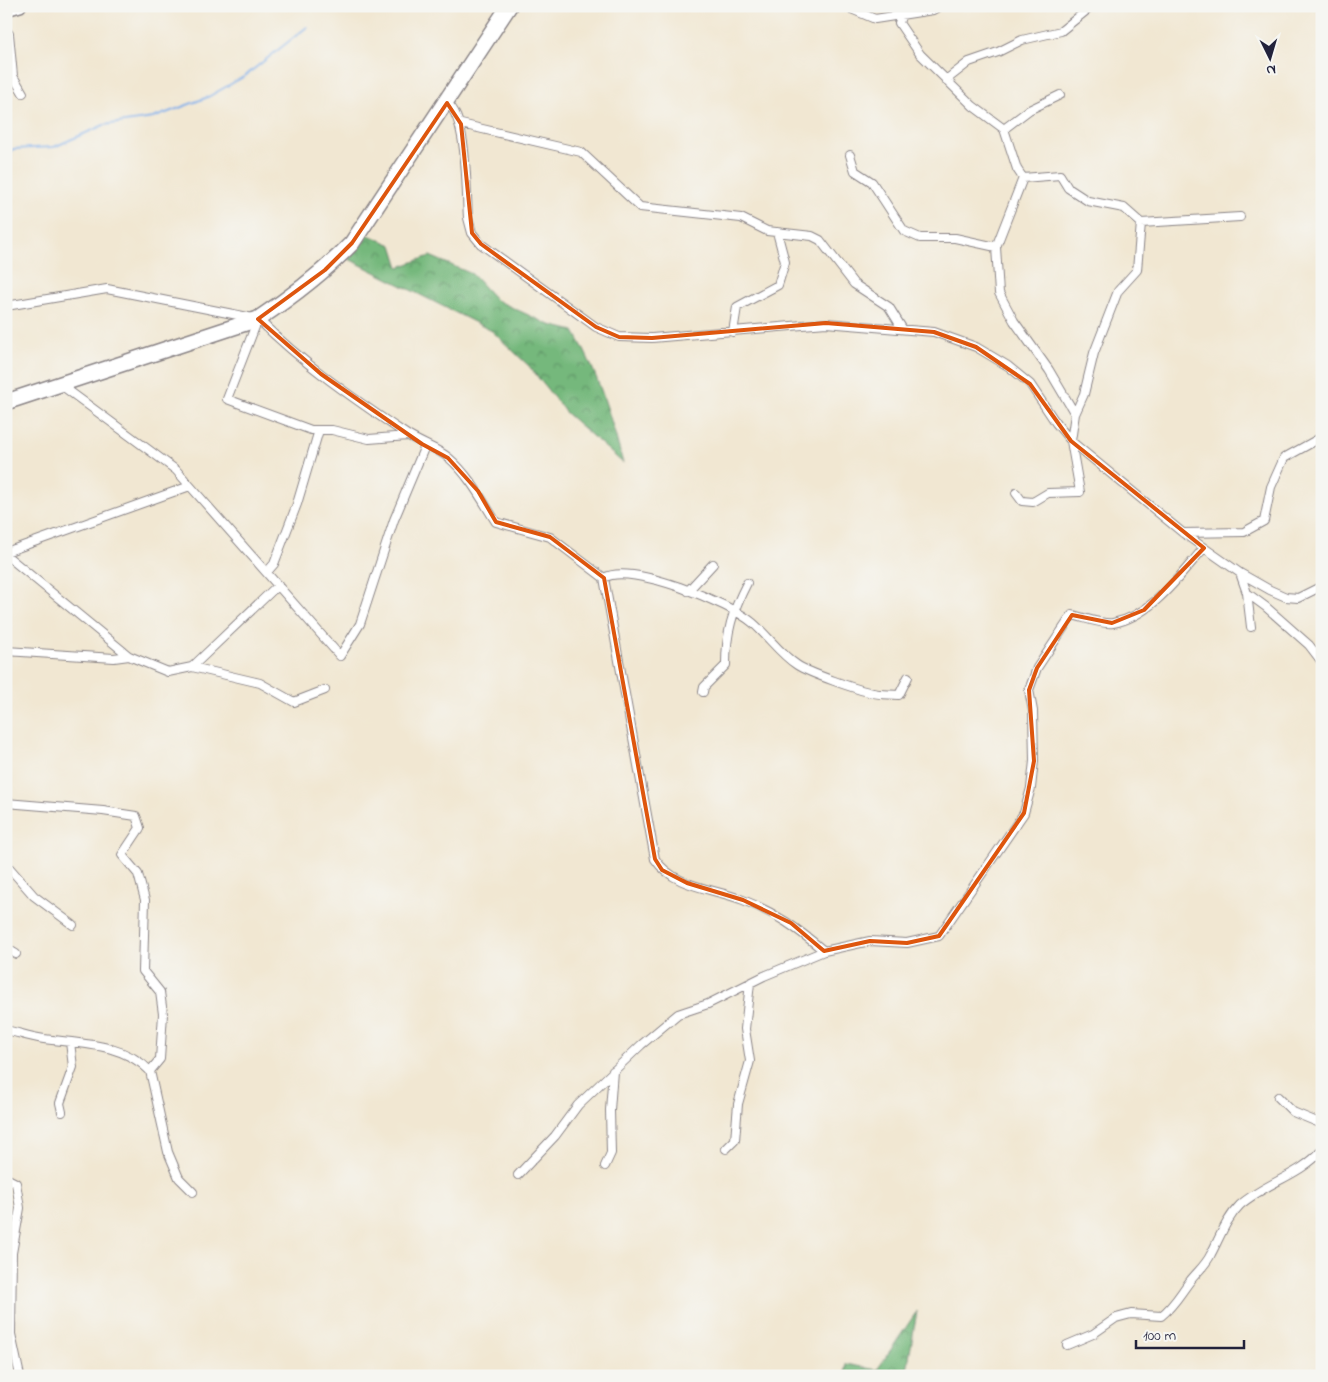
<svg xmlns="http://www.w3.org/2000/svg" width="1328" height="1382" font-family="'Indie Flower',sans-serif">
  <defs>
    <pattern id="forest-crowns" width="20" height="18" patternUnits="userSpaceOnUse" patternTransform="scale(1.25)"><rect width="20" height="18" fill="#75b87c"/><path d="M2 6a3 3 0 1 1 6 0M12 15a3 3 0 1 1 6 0" fill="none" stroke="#609567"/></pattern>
  </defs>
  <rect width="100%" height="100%" fill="#f6f6f2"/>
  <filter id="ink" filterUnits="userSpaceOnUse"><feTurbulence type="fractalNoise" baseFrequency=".02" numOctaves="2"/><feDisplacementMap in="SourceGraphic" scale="10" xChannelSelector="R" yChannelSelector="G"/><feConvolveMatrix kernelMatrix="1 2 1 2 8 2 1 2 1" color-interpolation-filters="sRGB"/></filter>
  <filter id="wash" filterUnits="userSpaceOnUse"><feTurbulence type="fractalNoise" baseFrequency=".0096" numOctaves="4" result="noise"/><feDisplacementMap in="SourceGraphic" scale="20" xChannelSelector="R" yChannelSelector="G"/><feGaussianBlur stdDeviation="1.12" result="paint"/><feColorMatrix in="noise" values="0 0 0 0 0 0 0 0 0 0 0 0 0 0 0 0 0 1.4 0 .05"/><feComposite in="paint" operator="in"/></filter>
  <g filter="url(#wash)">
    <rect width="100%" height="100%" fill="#f1e7d2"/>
    <path fill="url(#forest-crowns)" stroke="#4c6d5c" d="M366,234L392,245L399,267L430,256L472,274L496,300L550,325L574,331C599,375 610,415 623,463L566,413L529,366L492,331L349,259Z
      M917,1311L906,1376H845L846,1364L877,1370Z"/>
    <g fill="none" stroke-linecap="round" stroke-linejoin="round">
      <path stroke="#7fafea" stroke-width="2" d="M6,155L13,149L54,147L104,125L153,118L208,97L245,76L307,27"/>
    </g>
  </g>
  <g filter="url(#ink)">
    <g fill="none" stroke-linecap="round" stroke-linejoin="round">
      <defs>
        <path id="street" d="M844,6L875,19L933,10L940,6
          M904,6L899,23L920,54L973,106L1004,129L1017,169L1023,178L996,247L999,293L1014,321L1049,370L1075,414L1071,441L1080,492L1048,493L1033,502L1022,501L1016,493
          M6,30L9,34L13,76L23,93
          M946,80L969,62L998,52L1022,40L1061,31L1092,6
          M447,103C468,118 466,191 468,218L472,233L481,244L596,327L619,337L652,338L826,323L934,332L976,347L1008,366L1030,384L1056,423L1071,441L1183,533L1240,573L1270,590L1286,597L1298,598L1322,586
          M461,124L581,152L640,207L741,218L767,231L812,236L820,240L854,284L889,307L902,328
          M1004,129L1029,110L1060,95
          M850,155L855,171L872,182L904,231L920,238H955L996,247
          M1023,178L1060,175L1068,188L1088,201L1124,208L1141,223L1137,270L1118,291L1094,353L1084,394L1075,414
          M1141,223L1240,217
          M6,306L107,289L253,318
          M733,332L737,307L778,285L785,262L777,232
          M61,385L176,470L340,656L360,624L394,520L425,446
          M408,436L369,439L332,430H311L227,399L258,319C302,363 354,399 406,434C419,443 437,448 449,458C469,475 482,500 496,522L550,537L604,578L655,859C674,888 714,888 743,900C776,913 797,928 824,951L764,976L708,1004L678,1014L641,1045L578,1105L555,1136L518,1175
          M1183,533L1244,532L1264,521L1271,487L1284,458L1322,437
          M6,552L190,486
          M6,555L129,656L168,672L192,667L260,683L294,702L325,690
          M267,572L274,564L297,504L319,430
          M1240,573L1247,593L1266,607L1309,645L1322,662
          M604,578C630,562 730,603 753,623C768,636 780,654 797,665C809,673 858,690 873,693C881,695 891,694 899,695L908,677
          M688,591L713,564
          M1247,593L1251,627
          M6,651L114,658L129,656
          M192,667L278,585
          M703,692L704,687L726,665C726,633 732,612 747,583
          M6,803L103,811L136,816L140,828L122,855L138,874L145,900L143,971L160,992L163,1014L160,1059L150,1071
          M6,864L34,896L73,925
          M6,948L16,954
          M824,951L870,941L907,943L939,936L1024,813L1031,788L1034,761L1033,711L1029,690L1037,668L1072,615C1083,617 1102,625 1113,623C1152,616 1180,575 1204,548
          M6,1030C19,1033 32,1037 44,1039C81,1044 123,1043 150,1071L168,1152L179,1178L193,1192
          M1278,1097L1293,1112L1322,1124
          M62,1112L60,1103L73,1067L70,1042
          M726,1149L735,1140L738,1104L750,1061L745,1029L750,983
          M605,1166L611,1153L610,1110L613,1071
          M6,1178L16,1183L20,1208L12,1253L11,1334L20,1376
          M1067,1345L1093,1334L1116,1318L1131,1314L1161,1316C1174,1306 1180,1294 1190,1281C1197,1272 1206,1265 1211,1254C1220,1237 1226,1219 1240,1205C1265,1183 1301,1175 1322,1150"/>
        <path id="secondary" d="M6,10L20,6"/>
        <path id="highway" d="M6,402L258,319C293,296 323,273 352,243L509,6"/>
      </defs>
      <use href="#street" stroke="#8a8486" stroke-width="10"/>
      <use href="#secondary" stroke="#8a8486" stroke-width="14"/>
      <use href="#highway" stroke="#8a8486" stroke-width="18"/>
      <use href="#street" stroke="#fff" stroke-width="8"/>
      <use href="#secondary" stroke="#fff" stroke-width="11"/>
      <use href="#highway" stroke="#fff" stroke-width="15"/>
    </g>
  </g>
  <path fill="none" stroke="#de560e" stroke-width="4" stroke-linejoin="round" d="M447,103L461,124L472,233L481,244L596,327L619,337L652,338L826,323L934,332L976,347L1030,384L1071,441L1204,548L1144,610L1112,623L1072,615L1037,668L1029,690L1034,761L1024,813L939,936L907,943L870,941L824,951L791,923L743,900L687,883L662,870L655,859L604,578L550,537L496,522L478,491L448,458L422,444L321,374L258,319L325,270L352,243Z"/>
  <rect width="1328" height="1382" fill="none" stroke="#f6f6f2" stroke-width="25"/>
  <g transform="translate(1270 58) rotate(175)" stroke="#f6f6f2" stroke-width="4" paint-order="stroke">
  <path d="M0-4L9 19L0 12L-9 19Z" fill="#22223b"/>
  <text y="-8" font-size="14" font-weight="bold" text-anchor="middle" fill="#22223b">N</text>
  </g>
  <path d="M1136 1340v8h108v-8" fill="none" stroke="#22223b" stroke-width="2.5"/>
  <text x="1143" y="1340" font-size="15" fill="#22223b" stroke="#f6f6f2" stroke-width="4" paint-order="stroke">100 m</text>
</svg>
